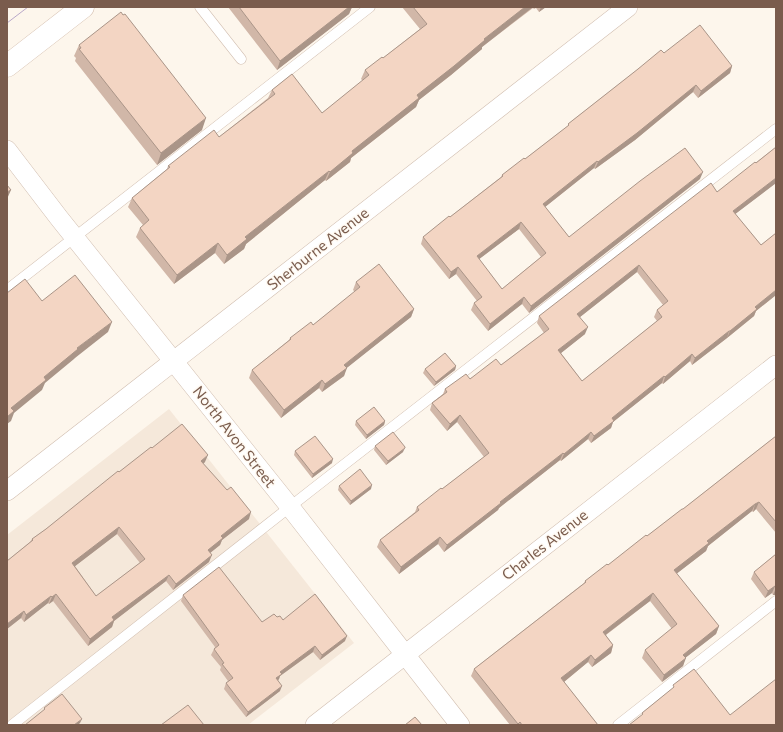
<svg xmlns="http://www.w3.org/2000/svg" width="783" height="732" font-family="Commissioner,sans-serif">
  <rect width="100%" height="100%" fill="#fdf6ec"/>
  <path fill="#f5e8da" d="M169,409L354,643L248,725H7V535Z"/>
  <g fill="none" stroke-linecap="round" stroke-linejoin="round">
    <defs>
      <path id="service" d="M200,7L241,59
        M7,290L370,7
        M12,725L314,488L776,129
        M618,725L776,601"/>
      <path id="minor" d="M7,150L59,218L290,507L460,725
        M7,491L628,7
        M315,725L776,365"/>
      <path id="secondary" d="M7,66L83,7"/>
    </defs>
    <use href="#service" stroke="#d1beb0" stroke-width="11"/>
    <use href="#minor" stroke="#d1beb0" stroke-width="20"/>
    <use href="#secondary" stroke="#d6c0b0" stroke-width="23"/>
    <use href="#service" stroke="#fff" stroke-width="10"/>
    <use href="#minor" stroke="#fff" stroke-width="19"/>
    <use href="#secondary" stroke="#fff" stroke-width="22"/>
    <path stroke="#b9a8c9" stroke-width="1" d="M7,23L28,7"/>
  </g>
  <path fill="#d1b7a8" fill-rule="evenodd" d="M228,7H352L349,14L277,70Z
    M402,7H546L539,12L536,8L534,9L533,8L482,47V49L451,75L419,100L416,107L351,158L350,162L326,181L325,180L246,244L244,249L224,264L215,253L174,284L136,237L140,228L143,225L128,207L132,198L167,169L168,166L219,137L268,98L272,90L322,113L363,81L361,79L365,70L383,58L420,29Z
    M79,45L202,130L157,165L75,61L76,58L74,56Z
    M664,53L732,66L730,73L698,98L693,92L635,140L595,169L594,168L545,207L569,237L700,179L529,313L522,304L488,331L471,310L474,303L477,301L456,274L449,279L421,244L423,237L450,217L501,177L502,175L525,159L568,126V124L637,70L638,69ZM519,229L541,257L502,289L479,259Z
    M776,147V183L735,214L761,245L776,233V295L756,311L754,316L727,338L692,365L690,361L663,384L662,383L613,422L611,428L591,443L588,439L561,461L560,460L499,508L498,510L444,552L438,544L399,574L377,547L380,540L415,512L417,507L442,489L484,457L457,422L447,431L430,410L432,403L443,394L445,389L501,365L544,333L537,323L539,316L717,192ZM637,272L663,305L657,310L654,317L657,321L582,381L561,353L585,334L580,317Z
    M356,282L414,309L411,317L346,368L344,376L322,392L319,388L281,418L249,378L252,370L289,340L290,338L313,325L355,292L353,290Z
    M456,366L455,370L434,386L423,373L425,369Z
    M356,421H385L384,425L366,439L355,425Z
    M776,436V533L756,509L753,512L752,511L708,546L706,551L676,574L719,626L716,634L685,658L683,666L662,682L642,658L645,650L672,629L650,601L606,635L613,645L611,653L592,667L588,662L564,682L598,725H510L471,676L474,669L584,583L585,581L608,565L683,509Z
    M375,446L403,452L386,465L374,450Z
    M152,448L205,462L203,464L249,519L222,540L220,545L210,553L209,562L173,590L166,581L114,621L112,627L88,646L53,601L49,604L48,603L24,622L21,618L7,629V561L30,542L32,539L46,529L119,472ZM117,534L140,563L96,596L75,566Z
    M295,451L332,463L312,478L294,455Z
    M339,486L371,489L350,505L338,490Z
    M776,554V595H773L772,593L765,598L751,579L754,572Z
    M183,595L262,622L277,617L345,641L320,660L313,652L280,676L279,679L278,681L280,691L246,717L224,689L226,683L228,681L220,670L221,667L211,655L215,647L181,601Z"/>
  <path fill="#aa9588" d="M349,7H352L349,14L277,70L280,61Z
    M525,7H533L482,47V49L451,75L419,100L416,107L351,158L350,162L326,181L330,172L352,151L417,95L484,39Z
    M541,7H546L539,12Z
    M732,66L730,73L698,98L701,91Z
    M696,85L693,92L635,140L595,169L598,162Z
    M206,118L202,130L157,165L161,153Z
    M597,161L594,168L540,211L543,204Z
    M329,171L325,180L246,244L244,249L224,264L227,255L245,237Z
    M703,172L700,179L529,313L531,306Z
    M776,178V183L730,218L733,211Z
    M11,190L7,199V192Z
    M521,222L519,229L474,263L477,256Z
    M218,243L215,253L174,284L177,275Z
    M639,265L637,272L575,321L577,314Z
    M458,267L456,274L449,279L451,272Z
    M776,290V295L756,311L754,316L727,338L730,331L755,307Z
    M524,297L522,304L488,331L490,324Z
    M414,309L411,317L343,371L347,368L344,376L322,392L325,384L344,365Z
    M112,322L108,332L75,358L74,359L45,383L42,390L14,413L11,421L7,424V417L11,408L44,377L77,348Z
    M588,327L585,334L556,357L558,350Z
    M729,331L727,338L692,365L695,358Z
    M692,354L690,361L663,384L665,377Z
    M456,366L455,370L434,386L436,382Z
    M664,376L662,383L613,422L611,428L591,443L594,436L612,418Z
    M322,380L319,388L281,418L284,410Z
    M460,415L457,422L447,431L450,424Z
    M385,421L384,425L366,439L367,435Z
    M591,432L588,439L561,461L564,454Z
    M405,448L403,452L386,465L388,461Z
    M563,453L560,460L499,508L498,510L444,552L447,545L500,502Z
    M208,455L205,462L198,468L201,461Z
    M333,459L332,463L312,478L313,474Z
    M372,485L371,489L350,505L351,501Z
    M759,502L756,509L753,512L755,504Z
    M755,504L752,511L708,546L706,551L671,578L674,570L707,541Z
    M251,512L249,519L222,540L220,545L205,557L208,550L221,536Z
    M119,527L117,534L70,570L72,563Z
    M440,537L438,544L399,574L401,567Z
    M212,555L209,562L173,590L176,584Z
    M169,575L166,581L114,621L112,627L88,646L90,639L112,617Z
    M775,586L772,593L765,598L768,591Z
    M776,588V595H773Z
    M653,593L650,601L600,639L603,632Z
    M56,594L53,601L49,604L52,597Z
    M51,596L48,603L24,622L26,615Z
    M24,611L21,618L7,629V624Z
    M719,626L716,634L680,662L683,655Z
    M347,636L345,641L320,660L322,655Z
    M613,645L611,653L592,667L595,660Z
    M315,646L313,652L280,676L279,679L274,684L276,678L280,672Z
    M591,655L588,662L559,686L561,678Z
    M686,658L683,666L662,682L664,675Z
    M282,686L280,691L246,717L248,712Z
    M82,719L80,723L78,725H74Z"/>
  <path fill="#f3d5c3" stroke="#aa9588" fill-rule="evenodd" d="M239,7H349L280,61Z
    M413,7H525L484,39L485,40L454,66L417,95L419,98L352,151L353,153L330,172L329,171L245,237L247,239L227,255L218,243L177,275L140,228L149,220L132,198L170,167L168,166L214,130L219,137L275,94L272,90L292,74L322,113L369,75L365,70L382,57L383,58L427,24Z
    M121,12L123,15L125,14L206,118L161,153L79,49L81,48L79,45Z
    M700,25L732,66L701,91L696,85L637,133L598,162L597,161L543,204L569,237L640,181L685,148L703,172L531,306L524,297L490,324L474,303L482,297L458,267L451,272L423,237L449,216L450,217L503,176L502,175L524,158L525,159L569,125L568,124L638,69L661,50L664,53ZM521,222L546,253L502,289L477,256Z
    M776,147V178L733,211L761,245L776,233V290L755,307L757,309L730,331H729L695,358L692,354L665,377L664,376L612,418L614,421L594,436L591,432L564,454L563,453L500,502L501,503L447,545L440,537L401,567L380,540L419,510L417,507L441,488L442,489L489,453L460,415L450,424L432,403L447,392L445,389L466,374L470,379L496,359L501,365L549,329L539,316L711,183L717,192L755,162L756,163ZM639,265L668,301L657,310L662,317L582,381L558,350L588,327L577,314Z
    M7,185L11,190L7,192Z
    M379,264L414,309L344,365L347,368L325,384L322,380L284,410L252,370L291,339L290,338L311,322L313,325L360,287L356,282Z
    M75,275L112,322L77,348L78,349L44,377L46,380L11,408L14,411L7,417V293L25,279L42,301Z
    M445,353L456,366L436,382L425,369Z
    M374,407L385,421L367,435L356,421Z
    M182,424L208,455L201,461L227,490L231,487L251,512L221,536L223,538L208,550L212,555L176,584L169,575L112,617L114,620L90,639L56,594L52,597L51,596L26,615L24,611L7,624V561L33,540L32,539L46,529L118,471L119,472L151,447L152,448ZM119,527L145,559L96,596L72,563Z
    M393,432L405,447V448L388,461L375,446Z
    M315,436L333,459L313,474L295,451Z
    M776,436V522L759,502L755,504L707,541L709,543L674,570L719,626L683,655L686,658L664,675L645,650L677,624L653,593L603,632L613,645L595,660L591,655L561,678L598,725H522L520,722L518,724L474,669L586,582L585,581L607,564L608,565L646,535L647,536L682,509H683Z
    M360,469L372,485L351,501L339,486Z
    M776,554V587L775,586L768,591L754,572Z
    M219,567L262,622L274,614L277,617L280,616L283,620L315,594L347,636L322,655L315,646L280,672L282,674L276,678L282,686L248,712L226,683L233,678L222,664L224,663L214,649L219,645L217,642L183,595Z
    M694,669L730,715L776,679V725H629L643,714L642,713L674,687L673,685Z
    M62,694L82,719L74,725H25L45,709L44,708Z
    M188,705L204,725H161Z
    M415,717L422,725H405Z"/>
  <g text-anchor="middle" stroke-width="3" stroke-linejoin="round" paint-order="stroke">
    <g font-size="15" fill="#7a5c4d" stroke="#fffaf3">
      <text transform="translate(318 249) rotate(-38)" y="5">Sherburne Avenue</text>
      <text transform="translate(234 437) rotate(52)" y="5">North Avon Street</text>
      <text transform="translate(545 545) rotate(-38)" y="5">Charles Avenue</text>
    </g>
  </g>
  <rect width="783" height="732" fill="none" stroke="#7a5c4d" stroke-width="16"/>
</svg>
